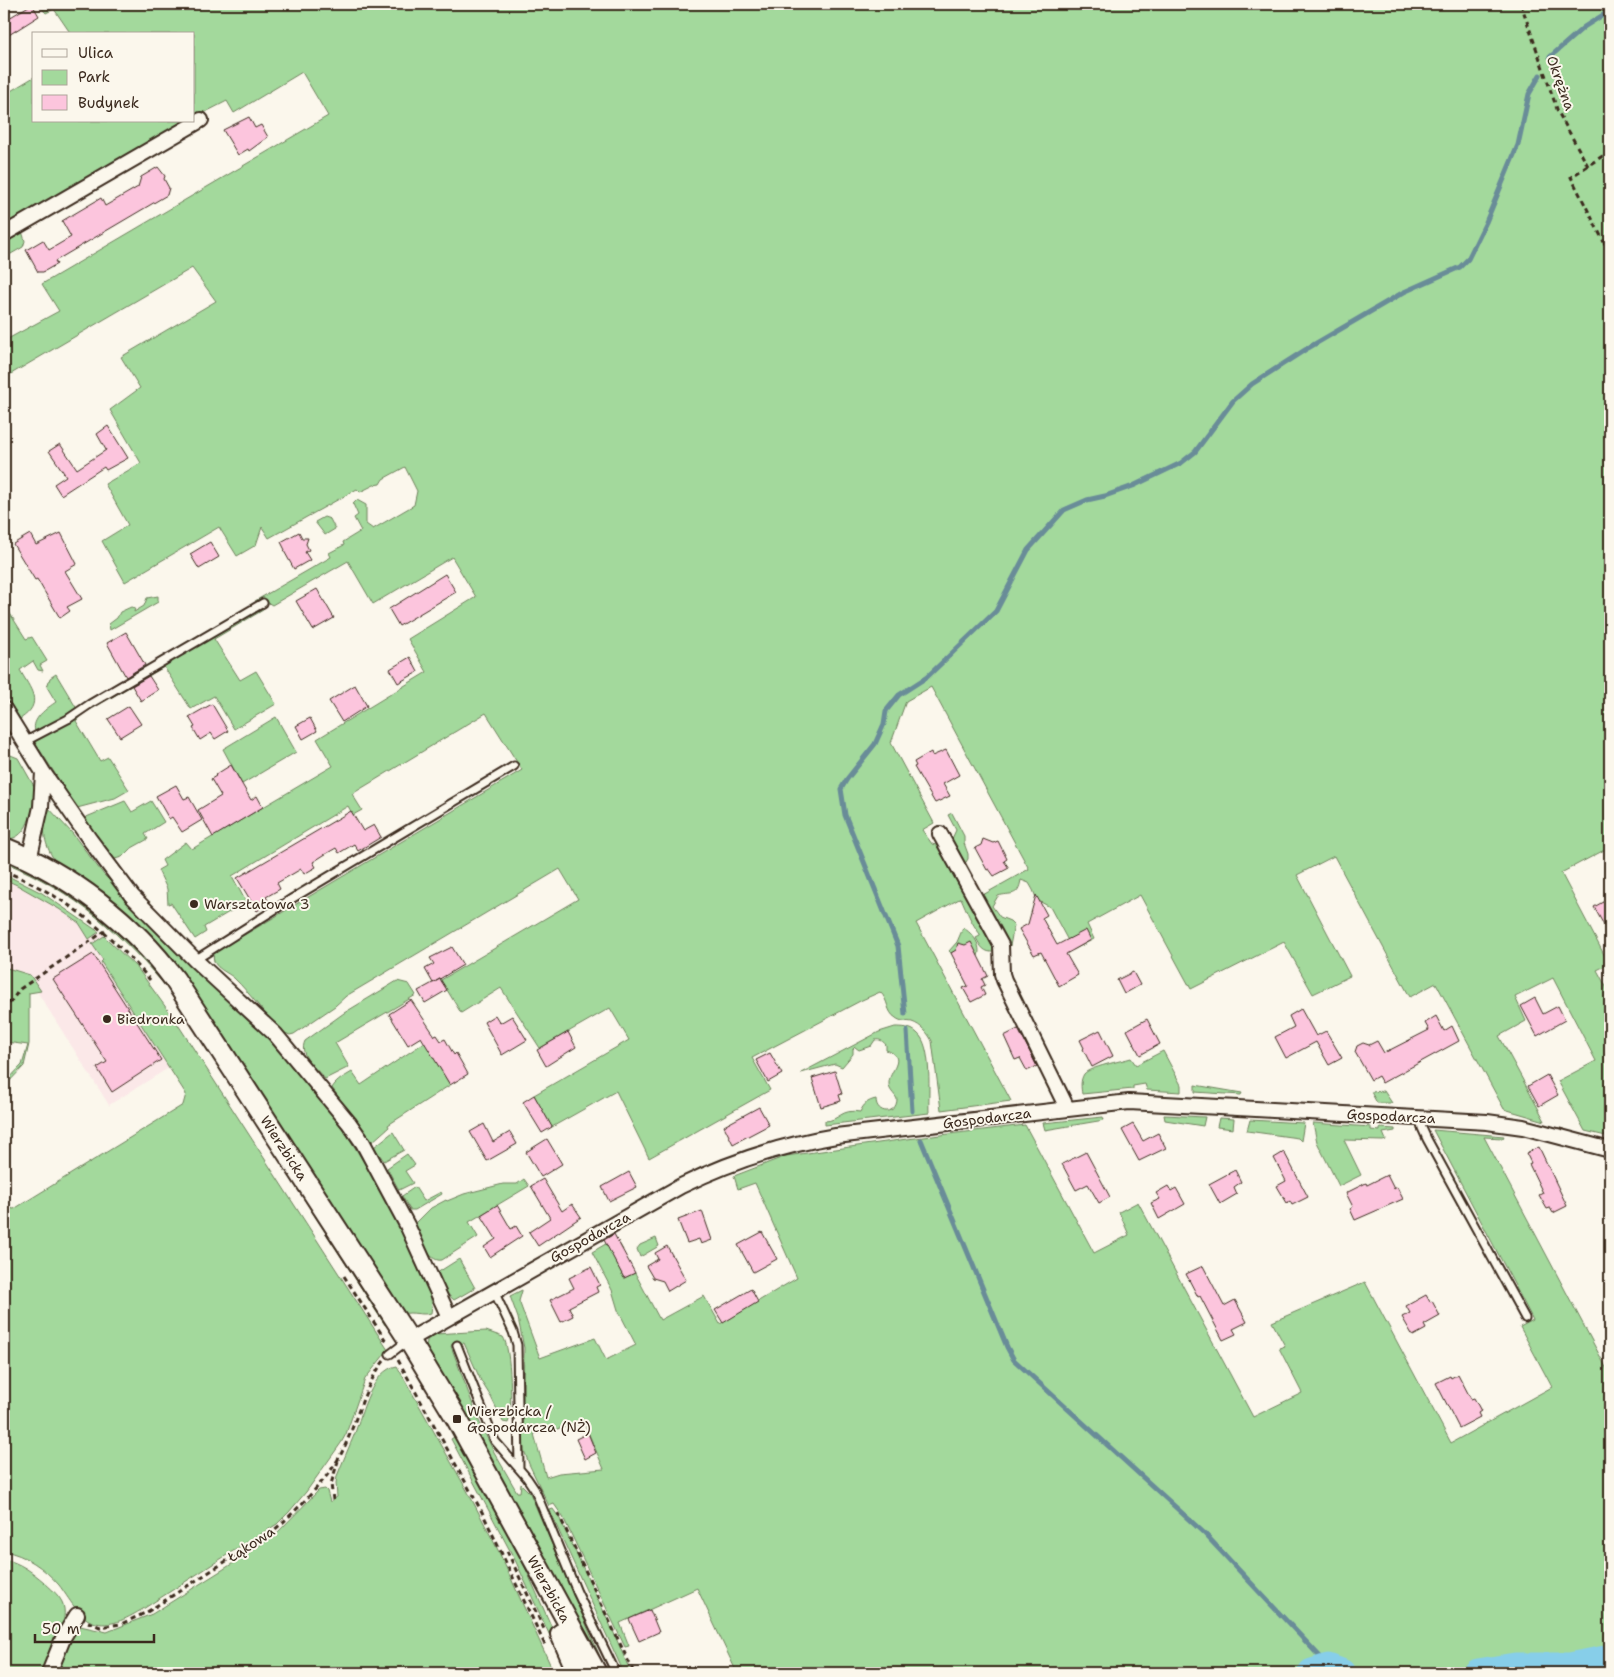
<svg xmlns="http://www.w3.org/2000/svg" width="1614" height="1677" font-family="'Shantell Sans',sans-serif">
  <rect width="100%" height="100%" fill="#fbf7ec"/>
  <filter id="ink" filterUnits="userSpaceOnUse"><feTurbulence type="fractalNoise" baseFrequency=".02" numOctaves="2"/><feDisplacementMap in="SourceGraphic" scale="10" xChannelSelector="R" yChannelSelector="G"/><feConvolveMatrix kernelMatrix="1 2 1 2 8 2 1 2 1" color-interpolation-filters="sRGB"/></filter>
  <g filter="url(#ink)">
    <path fill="#fbe8e8" d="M4,879L17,885L59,909L79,923L89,939L99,932L104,936L92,944L103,961L101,962L170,1067L109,1105L38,993L40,991L32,977L26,973L4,967Z"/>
    <path fill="#a3d99c" stroke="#6f825d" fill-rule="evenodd" d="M38,4H1610V847L1561,873L1609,964L1597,970L1610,994V1137L1585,1131L1558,1081L1596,1061L1553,978L1515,997L1526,1021L1499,1036L1545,1121L1504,1109L1436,983L1410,997L1334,856L1297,875L1350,976L1313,994L1284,942L1191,989L1140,895L1087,924L1094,939L1073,950L1050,907L1037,900L1033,890L1029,883L1021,880C1018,898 1011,892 998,896L992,906L1000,917L1010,921L1014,925L1010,946L1008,947L981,896L1029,869L931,687L906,701L891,743L934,823L922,830L932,844L940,846L995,952C984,953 981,947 976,938L980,936V934C971,923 967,911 961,898L916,923L1011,1101L941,1110L932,1041C928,1033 921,1025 912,1022C907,1021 901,1022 896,1018C886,1012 889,1000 880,992L862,1000L752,1058L770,1090L649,1158L616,1091L552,1127L534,1095L629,1040L610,1008L540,1048L501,988L461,1013L441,980L578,899L560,869L346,996L335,1006L294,1034L290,1035L285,1033C266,1018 252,995 234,978C226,971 210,967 214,953L522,770L486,713L352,794L362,810L353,815L348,806L232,876L246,902L204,927L206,932L195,939L171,903L168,904L167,889L158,870L165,866L162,860L186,842L192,849L333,766L317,739L427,672L408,639L476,597L452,557L373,604L348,561L272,605L267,602L255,601L331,557L329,553L344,545L343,542L361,531L354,518L358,515L353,504L357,500L366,505V524L373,529L414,505L417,491L405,467L383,479L380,484L374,485L360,492L357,489L269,538L262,527L256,545L237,556L219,527L125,582L102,541L128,525L105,484L141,463L110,410L140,388L121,357L216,301L192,268L4,378V341L59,311L42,284L328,116L302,72L234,113L227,101L194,118V34H71L54,9L46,13Z
      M34,77V121H188L4,228V95Z
      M22,231L25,241L23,247L4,258V242Z
      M324,517L330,519L335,529L325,535L315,522Z
      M158,596V602L110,630L109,624L117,618L120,612L131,607L135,608L134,612L144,606L147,598Z
      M4,604L26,639L32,637L47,661L40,665L43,671L38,670L33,661L20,670C30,689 45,703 20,719L4,693Z
      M258,610H263L214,639L240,680L256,671L276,704L234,729L214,696L191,709L164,667L81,715L76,721L100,761L108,757L129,790L115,798L77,808L34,741Z
      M56,674L77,709L62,719L38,732L35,731C31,719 47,708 56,702L47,687L50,678Z
      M276,717L296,752L242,784L223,749Z
      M8,754L18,758L35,788L36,798C30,815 27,841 4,839V756Z
      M125,801L132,812L151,801L164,822L145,834L148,839L130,849L122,857L115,859L106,853L84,818Z
      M47,806L72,833L104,875L160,931L186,962L213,984L270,1041L318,1096L348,1136L380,1189L409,1246L430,1293L432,1306L431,1313C422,1316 412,1311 403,1314L227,1041L173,961L155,940L123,910L55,861C42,841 43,828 47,806Z
      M952,813L964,836V843L968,854V859L964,865L951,841L956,830L948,815Z
      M4,858C46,876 90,902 122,934C136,947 149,962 162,976L389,1323L385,1325L172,994C124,936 75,891 4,862Z
      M4,874L42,893L99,932L89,939L79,923L59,909L17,885L4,879Z
      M963,928C973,933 982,946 978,956L956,950L951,953L949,951L957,942Z
      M104,936L138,969L175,1020L388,1350L365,1379L346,1434L341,1443L306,1492L289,1512L277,1524L263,1533L244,1544L143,1609C129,1617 113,1627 96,1623C79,1619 69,1598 59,1585C44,1568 26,1555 4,1551V1207L14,1209L183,1105L186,1094L101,962L103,960L92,944Z
      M4,967L30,975L41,991L29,993V1044L24,1066L4,1087V1084L22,1065L28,1045L6,1042L4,1050Z
      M397,981L409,984L416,995L335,1043L349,1067L325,1079C316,1068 298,1056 305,1041L344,1013Z
      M895,1027C902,1027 911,1027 917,1033C933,1045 928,1094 929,1113L825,1125V1121C839,1121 841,1108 860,1112C864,1104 867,1101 876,1099C876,1115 897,1115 897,1099C894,1093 889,1091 889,1084C888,1071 909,1058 886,1050V1045C883,1041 880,1039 875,1040L871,1046L859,1050L855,1047L853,1049V1054L842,1067L835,1064L801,1073L879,1032Z
      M425,1042L450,1085L388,1125L389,1127L372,1142L332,1088C337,1080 344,1077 352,1072L361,1085Z
      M1163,1051L1181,1085V1092L1147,1090L1145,1084L1133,1086V1089L1082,1094C1081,1088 1080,1080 1084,1074C1089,1067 1122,1061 1131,1058L1136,1065Z
      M1195,1085L1242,1093L1241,1095L1195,1092Z
      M1384,1091L1392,1103H1377L1371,1092Z
      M1164,1115L1205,1117L1203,1126L1165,1120Z
      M1103,1117L1104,1120L1045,1130L1043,1123Z
      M1219,1118L1234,1119L1233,1129L1217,1127Z
      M1250,1120L1304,1123L1301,1141L1298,1138L1247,1131Z
      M1313,1123L1371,1127V1130L1380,1131V1128L1395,1129V1131L1383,1133L1386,1140L1383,1141L1344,1140L1361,1175L1339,1186L1317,1142Z
      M1025,1125L1094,1253L1129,1235L1119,1212L1138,1202L1253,1417L1302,1393L1279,1348L1285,1346L1272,1322L1365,1282L1451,1443L1552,1387L1520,1327L1533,1320L1433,1130L1504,1136L1503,1138L1484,1137L1610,1375V1673H737L697,1588L620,1623L629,1646L625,1647L563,1517L554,1504L549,1506L529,1464L524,1450L522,1434L524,1348L518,1318L510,1296L522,1290V1291L519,1301L540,1358L595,1338L606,1360L636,1345L618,1310L612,1290L592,1252L616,1238L623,1250L613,1256L624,1278L635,1273L660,1320L704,1296L720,1324L797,1278L755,1183L738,1189L734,1176L786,1156L907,1139ZM584,1423L604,1469L559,1473L546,1477L534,1434Z
      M393,1132L404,1150L384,1161L374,1147Z
      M407,1154L415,1165L405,1171L413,1183L399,1190L387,1168Z
      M524,1179L529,1186L469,1222L478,1237L442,1260C427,1263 420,1234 415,1224L431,1208L446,1200L447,1201L464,1194L503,1184H517Z
      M415,1187L424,1201L441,1192L442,1194L415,1210H410L402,1196Z
      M656,1238L659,1246L640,1257L637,1249L640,1245Z
      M459,1259L475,1288L454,1300L445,1292L437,1273Z
      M486,1331L503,1337C511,1347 513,1412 508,1423L503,1422L491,1397L481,1381L464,1343L451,1346L479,1421L494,1452L517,1492H520L521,1484L530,1493L607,1673H602L426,1349L427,1340L435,1334Z
      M397,1366L469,1494L499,1552L554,1673H53L71,1632L80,1626L107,1632L152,1614L235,1562L277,1533L319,1490L325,1489L327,1491L330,1502L337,1497L336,1483L337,1476C343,1461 349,1447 355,1433C362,1413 372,1370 397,1366Z
      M456,1436L525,1567L572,1673H567L516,1562L451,1439Z
      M553,1509L560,1519L613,1631L631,1673H624L552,1516L550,1510Z
      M4,1559C20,1563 31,1571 44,1582C50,1588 58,1594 62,1602C71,1619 51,1656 45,1673L39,1671L38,1673H4Z"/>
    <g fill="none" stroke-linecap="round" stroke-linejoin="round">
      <path stroke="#698c98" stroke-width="5" d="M1550,57L1584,27L1603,15
        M905,1014L898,946L845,815L841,789L847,779L875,744L884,724L886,711L899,695L927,677L996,611L1028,550L1064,510L1087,500L1105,496L1133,486L1181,463L1195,452L1233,401L1252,384L1308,348L1404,292L1460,267L1468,259L1486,222L1518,145L1529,94L1540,75
        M907,1031L912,1111
        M921,1140L1007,1347L1014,1360L1205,1534L1324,1661L1328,1668"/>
      <path stroke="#87cee9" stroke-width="29" d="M1312,1673L1328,1668L1341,1673
        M1478,1673L1515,1667H1570L1610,1659"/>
    </g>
    <path fill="#fcc5dd" stroke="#3b2a1e" d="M32,4L39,16L4,38V21Z
      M249,117L255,128L261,125L268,137L249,151L248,149L238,155L223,130Z
      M158,167L165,176L164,179L169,188L167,195L55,261L57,264L43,272H38L26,250L43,240L49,250L71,237L62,221L101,198L105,206L138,187L141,177Z
      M108,426L128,458L106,470L104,467L61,495L54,484L66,476L49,451L60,444L77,469L106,450L97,434Z
      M299,532L302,538H308L306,544L309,550L305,552L310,560L294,569L284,551L285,550L281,542Z
      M61,533L77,564L65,571L82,599L67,607L70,611L60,618L37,579L35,580L13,544L30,534L36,545Z
      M210,542L219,557L199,569L190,554Z
      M445,574L456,592L399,626L389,609Z
      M317,589L334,618L313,630L296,601Z
      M126,632L145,665L126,677L107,643Z
      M410,657L418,672L398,683L390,669Z
      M149,676L158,690L141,701L132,686Z
      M355,685L367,706L342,722L329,701Z
      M212,704L228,731L215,739L211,733L200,740L193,728L195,727L189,717Z
      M129,706L141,724L120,737L108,719Z
      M310,718L317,731L303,739L296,726Z
      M946,750L959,775L943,784L950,796L935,803L914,767L916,766L914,762L931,752L932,756Z
      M231,765L251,800L257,796L263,807L213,837L198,810L221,796L211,779L216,776L215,775Z
      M176,785L184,799L189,797L202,820L182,832L172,817L169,819L156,796Z
      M351,811L363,831L374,825L381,837L358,851L354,844L339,853L336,848L324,855L313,862L316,867L304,874L301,869L277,883L280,889L266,897L270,903L257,911L237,878Z
      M983,839L993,843L998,841L1007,859L1004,861L1009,868L994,876L989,869L987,870L975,848L981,845Z
      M1036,895L1047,915L1042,918L1057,945L1086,930L1091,940L1066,954L1078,975L1059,986L1041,952L1034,955L1019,929L1028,924Z
      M1610,898V936L1594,907Z
      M971,942L988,976L982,979L985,985L981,987L985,995L971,1002L963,988L968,986L951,953L956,950L958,943L965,945Z
      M452,947L463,965L433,983L425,969L434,964L430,958Z
      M93,954L161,1060L112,1092L97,1068L107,1062L53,979Z
      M1133,972L1140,985L1124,994L1117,980Z
      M440,979L447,990L425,1003L418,991Z
      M1535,998L1543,1014L1558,1006L1565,1020L1537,1036L1521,1006Z
      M411,1000L435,1036L437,1035L441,1041L445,1039L454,1055L456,1053L468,1074L450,1085L421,1037L408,1045L389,1014Z
      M1301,1009L1316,1036L1326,1031L1342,1058L1329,1065L1316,1042L1286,1058L1275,1037L1294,1027L1289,1016Z
      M495,1015L500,1023L512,1016L527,1040L502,1055L484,1022Z
      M1436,1016L1444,1031L1452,1026L1459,1041L1382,1083L1378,1076L1371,1080L1355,1052L1357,1046L1363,1043L1369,1045L1377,1041L1384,1053L1429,1030L1425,1023Z
      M1147,1019L1160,1044L1140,1055L1127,1030Z
      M1018,1029L1037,1066L1027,1071L1020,1058L1015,1060L1004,1036Z
      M1100,1030L1113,1056L1092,1067L1083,1049L1084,1048L1080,1040Z
      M568,1032L576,1047L546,1066L537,1050Z
      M770,1053L782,1074L768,1082L756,1060Z
      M835,1071L842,1094L839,1095L841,1101L821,1107L812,1078Z
      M1547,1075L1558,1095L1539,1106L1528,1086Z
      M534,1095L552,1127L542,1133L523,1102Z
      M759,1107L769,1125L733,1144L724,1126Z
      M484,1124L493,1142L510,1132L517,1144L487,1161L470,1132Z
      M1133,1124L1143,1141L1158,1133L1166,1148L1139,1161L1122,1130Z
      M547,1139L562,1164L541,1177L526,1152Z
      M1539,1147L1567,1206L1553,1213L1550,1208L1547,1209L1539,1195L1543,1193L1529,1164L1531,1163L1526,1153Z
      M1086,1152L1110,1197L1099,1203L1088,1184L1076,1190L1062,1164Z
      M1284,1152L1308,1197L1292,1205L1290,1201L1287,1203L1277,1186L1286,1181L1274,1158Z
      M1235,1170L1241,1182L1234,1187L1237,1194L1220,1204L1209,1184Z
      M629,1172L637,1187L609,1201L602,1187Z
      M1387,1175L1394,1189L1397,1187L1403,1199L1355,1220L1350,1209L1353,1207L1346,1193L1366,1183L1367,1185Z
      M543,1179L562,1211L572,1204L581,1217L538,1246L529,1232L550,1218L531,1186Z
      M1168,1186L1171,1191L1176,1188L1185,1204L1159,1219L1151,1203L1160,1199L1156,1193Z
      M497,1205L511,1229L516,1226L522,1236L490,1257L484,1247L496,1239L481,1215Z
      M702,1211L712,1240L701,1244L699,1239L687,1243L678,1220Z
      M762,1232L777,1259L753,1272L738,1245Z
      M614,1234L635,1273L624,1278L604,1240Z
      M667,1246L686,1280L668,1291L663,1281L653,1278L646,1266L658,1259L655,1253Z
      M1203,1266L1224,1306L1235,1300L1247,1322L1233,1329L1236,1334L1223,1340L1200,1296L1198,1297L1186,1274Z
      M591,1267L600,1285L596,1287L598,1292L569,1307L573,1316L561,1322L550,1300L574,1288L569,1278Z
      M751,1289L758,1302L723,1323L715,1310Z
      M1426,1295L1430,1302L1432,1301L1440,1316L1424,1325L1426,1329L1413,1336L1402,1317L1410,1313L1406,1306Z
      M1458,1374L1471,1399L1474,1398L1481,1411L1478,1413L1480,1417L1459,1428L1436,1383L1450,1376L1451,1378Z
      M588,1433L596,1453L585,1459L576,1439Z
      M650,1610L659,1632L639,1641L629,1619Z"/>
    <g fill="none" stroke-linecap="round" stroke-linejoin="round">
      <defs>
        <path id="lane" d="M24,742L68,719L90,704L263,603
          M195,960L293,898L514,766
          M1420,1118L1422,1128L1427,1139L1525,1318
          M494,1291L513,1332L517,1345L519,1468
          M457,1345L495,1441L527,1478L535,1490L577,1592L616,1673
          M390,1354L407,1341"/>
        <path id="street" d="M4,234L201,120
          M4,709L43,772L90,840L132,896L195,960L275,1034L349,1123L363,1143L407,1225L449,1317
          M940,834L1001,945L1002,974L1004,980L1067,1108
          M29,860L41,807L43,772
          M409,1340L681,1186C732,1161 782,1145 836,1136L1129,1102L1487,1122L1523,1127L1610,1150
          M49,1673L64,1636L77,1615"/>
        <path id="secondary" d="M4,848C71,875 132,922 175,980L409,1340L457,1419L596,1673
          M561,1634L578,1673"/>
      </defs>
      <use href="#lane" stroke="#3b2a1e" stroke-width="11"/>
      <use href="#street" stroke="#3b2a1e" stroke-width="18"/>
      <use href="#secondary" stroke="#3b2a1e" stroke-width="24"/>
      <path stroke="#3b2a1e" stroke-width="3" stroke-dasharray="5 4" stroke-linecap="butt" d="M1521,4L1558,112L1588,166
        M1593,4L1610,14
        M1610,151L1571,177L1610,254
        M4,749L5,752
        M4,871C61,893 111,933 150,980
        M4,1011L20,989L105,931
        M344,1276L388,1344
        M398,1360L482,1512L545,1645
        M333,1500L331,1484L338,1461
        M558,1513L634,1673
        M507,1551L544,1629
        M88,1622L100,1627L121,1624L130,1620L147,1612L273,1531C293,1514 329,1478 341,1454C357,1423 362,1389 384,1361"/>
      <use href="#lane" stroke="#fbf7ec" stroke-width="7"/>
      <use href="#street" stroke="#fbf7ec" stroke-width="14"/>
      <use href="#secondary" stroke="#fbf7ec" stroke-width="20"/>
    </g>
  </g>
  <g fill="#3b2a1e" stroke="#fbf7ec" stroke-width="2">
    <circle cx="194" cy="904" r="5"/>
    <circle cx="107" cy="1019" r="5"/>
    <rect x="452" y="1414" width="10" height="10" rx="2.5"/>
  </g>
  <g text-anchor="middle" stroke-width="4" stroke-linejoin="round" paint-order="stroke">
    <g font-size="14" fill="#3b2a1e" stroke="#fbf7ec">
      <text transform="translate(1561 83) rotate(70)" y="5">Okrężna</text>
      <text transform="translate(1391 1116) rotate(3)" y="5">Gospodarcza</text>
      <text transform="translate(987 1118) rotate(-7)" y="5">Gospodarcza</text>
      <text transform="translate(284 1148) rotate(57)" y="5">Wierzbicka</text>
      <text transform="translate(590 1237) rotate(-29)" y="5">Gospodarcza</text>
      <text transform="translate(251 1544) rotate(-33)" y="5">Łąkowa</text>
      <text transform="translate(549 1589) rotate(61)" y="5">Wierzbicka</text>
    </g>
    <g font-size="14" fill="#3b2a1e" stroke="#fbf7ec" text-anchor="start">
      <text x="204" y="909">Warsztatowa 3</text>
      <text x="117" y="1024">Biedronka</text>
      <text x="467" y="1416">Wierzbicka /<tspan x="467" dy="16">Gospodarcza (NŻ)</tspan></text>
    </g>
  </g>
  <rect width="1614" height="1677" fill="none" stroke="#fbf7ec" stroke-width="20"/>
  <rect x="10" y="10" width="1594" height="1657" fill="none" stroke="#3b2a1e" stroke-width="2" filter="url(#ink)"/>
  <rect x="32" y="32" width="162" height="90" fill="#fbf7ec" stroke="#aea59a"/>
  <rect x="42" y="49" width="25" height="8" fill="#fbf7ec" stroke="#aea59a"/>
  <text x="78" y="58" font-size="15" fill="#3b2a1e">Ulica</text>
  <rect x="42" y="70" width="25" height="15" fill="#a3d99c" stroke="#aea59a"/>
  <text x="78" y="82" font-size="15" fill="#3b2a1e">Park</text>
  <rect x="42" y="95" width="25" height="15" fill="#fcc5dd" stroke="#aea59a"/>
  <text x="78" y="108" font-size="15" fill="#3b2a1e">Budynek</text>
  <path d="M35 1634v8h119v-8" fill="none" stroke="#3b2a1e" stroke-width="2.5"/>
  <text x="42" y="1634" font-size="15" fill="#3b2a1e" stroke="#fbf7ec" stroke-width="4" paint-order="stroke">50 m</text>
</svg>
